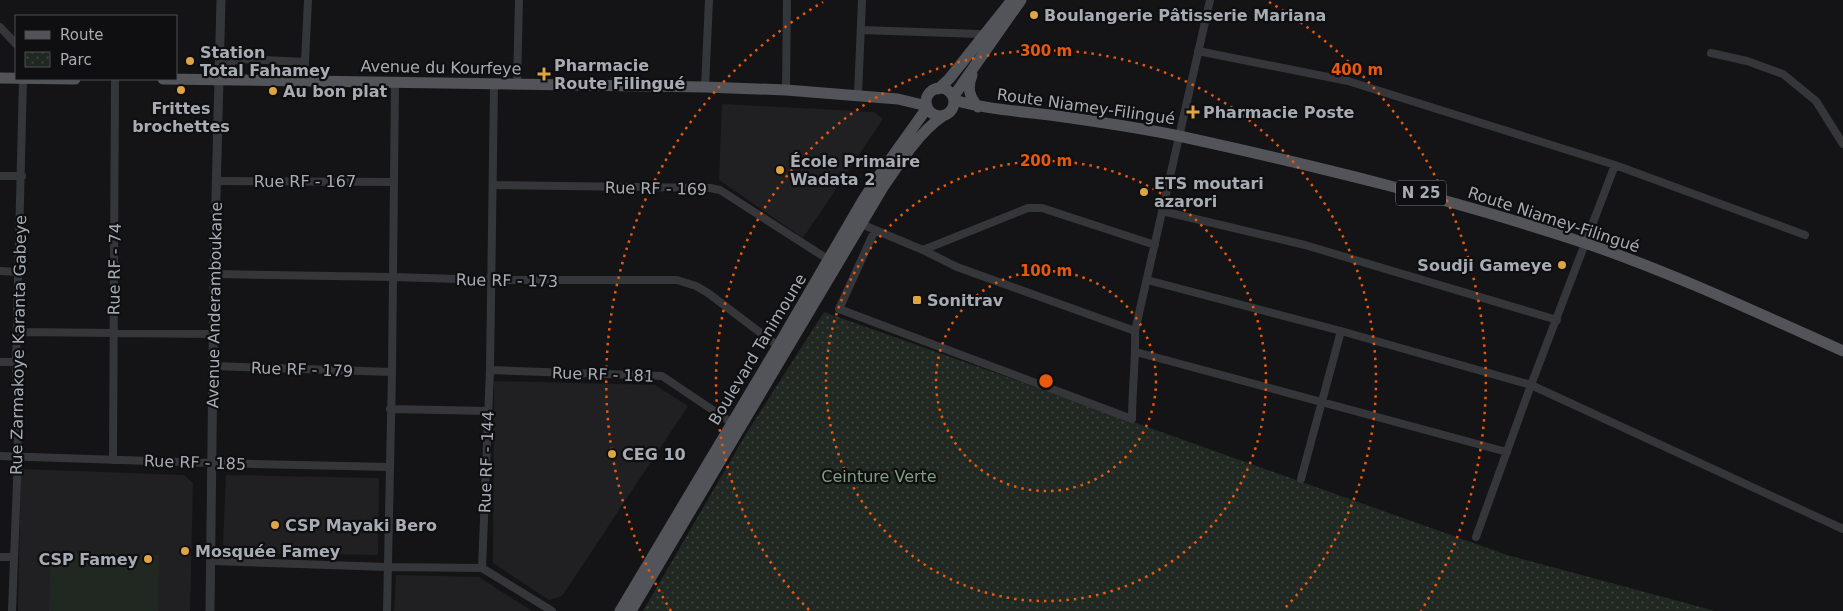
<svg xmlns="http://www.w3.org/2000/svg" width="1843" height="611" font-family="'DejaVu Sans',sans-serif">
  <defs>
    <pattern id="park-dots" width="8" height="8" patternUnits="userSpaceOnUse" patternTransform="scale(1.25)"><rect width="8" height="8" fill="#212821"/><path d="M2 2h.1M6 6h.1" fill="none" stroke="#3e443f" stroke-width="1.8" stroke-linecap="round"/></pattern>
  </defs>
  <rect width="100%" height="100%" fill="#141416"/>
  <path fill="#202022" d="M722,104L874,112L883,119L803,238L719,180Z
    M494,381L655,385L688,406L562,596L549,600L493,563Z
    M21,469L184,475L193,483L190,611H18Z
    M226,475L379,478L378,555L232,553L223,544Z
    M396,575L479,577L532,611H394Z"/>
  <path fill="url(#park-dots)" d="M824,312L1507,555L1715,611H643L746,434Z"/>
  <path fill="#212821" d="M51,552L159,555L158,611H49Z"/>
  <g fill="none" stroke-linecap="round" stroke-linejoin="round">
    <path stroke="#35363a" stroke-width="8" d="M0,27L16,44
      M861,30L980,34L985,36
      M1198,51L1348,81L1615,165L1805,235
      M1711,53L1747,61L1783,74L1816,101L1843,144
      M220,64L241,59L305,62
      M304,81L308,0
      M517,84L519,0
      M705,87L709,0
      M786,90L787,0
      M858,95L862,0
      M0,176H22
      M216,181L394,182
      M494,185L710,188L720,190L829,260
      M1162,211L1305,245L1557,320
      M861,224L923,250L957,267L1135,331
      M875,230L839,309L1132,419C1132,389 1136,360 1135,331L1210,0
      M923,250L1028,208H1042L1155,245
      M0,271L19,272
      M214,274L393,277L491,280H677L696,286L708,293L778,346
      M1147,280L1341,331L1531,385L1843,529
      M17,332L213,334
      M1136,352L1507,452
      M0,362H16
      M213,366L392,372
      M490,370L662,376L732,423
      M390,409L488,411
      M0,456L212,463L390,467
      M113,460L115,79
      M1301,479L1341,331
      M1476,537L1531,385L1615,165
      M0,557H13
      M211,561L388,567L482,568L490,370L494,84
      M482,568L552,611
      M12,611L18,456L16,362L23,79
      M387,611L392,372L395,83"/>
    <path stroke="#35363a" stroke-width="9" d="M210,611L214,274L221,0"/>
    <path stroke="#525459" stroke-width="11" d="M972,75C967,88 969,96 978,107
      M0,78L75,79
      M163,79L705,87L786,90L898,99L927,106
      M926 102a14 14 0 1 1 28 0a14 14 0 1 1-28 0Z
      M938,89L949,79L1012,0
      M953,97L1021,0
      M954,100C985,109 1018,111 1050,115C1093,121 1137,127 1179,136C1316,166 1452,199 1585,243C1673,273 1758,313 1843,351
      M620,611L778,346L863,200L882,171L927,108
      M631,611L882,189C898,165 919,132 943,116"/>
  </g>
  <g fill="none" stroke="#e8590c" stroke-width="2.5" stroke-dasharray="2.5 5">
    <circle cx="1046" cy="381" r="110"/>
    <circle cx="1046" cy="381" r="220"/>
    <path d="M809 610A330 330 0 1 1 1283 610"/>
    <path d="M671 611A440 440 0 0 1 823 2M1269 2A440 440 0 0 1 1421 611"/>
  </g>
  <g fill="#dea543" stroke="#0f0f11" stroke-width="2">
    <circle cx="1034" cy="15" r="5"/>
    <circle cx="190" cy="61" r="5"/>
    <path d="M541.5 66.5h5v5h5v5h-5v5h-5v-5h-5v-5h5z"/>
    <circle cx="181" cy="90" r="5"/>
    <circle cx="273" cy="91" r="5"/>
    <path d="M1190.5 104.5h5v5h5v5h-5v5h-5v-5h-5v-5h5z"/>
    <circle cx="780" cy="170" r="5"/>
    <circle cx="1144" cy="192" r="5"/>
    <circle cx="1562" cy="265" r="5"/>
    <rect x="912" y="295" width="10" height="10" rx="2.5"/>
    <circle cx="612" cy="454" r="5"/>
    <circle cx="275" cy="525" r="5"/>
    <circle cx="185" cy="551" r="5"/>
    <circle cx="148" cy="559" r="5"/>
  </g>
  <g text-anchor="middle" stroke-width="4.5" stroke-linejoin="round" paint-order="stroke">
    <rect fill="#0f0f11" stroke="#797d83" stroke-width="1" x="1396" y="180.5" width="50" height="25" rx="4"/>
    <g font-size="15" font-weight="bold" fill="#a7acb4">
      <text x="1421" y="198">N 25</text>
    </g>
    <g font-size="16" font-weight="bold" fill="#a7acb4" stroke="#0f0f11" text-anchor="start">
      <text x="1044" y="21">Boulangerie Pâtisserie Mariana</text>
      <text x="200" y="58">Station<tspan x="200" dy="18">Total Fahamey</tspan></text>
      <text x="554" y="71">Pharmacie<tspan x="554" dy="18">Route Filingué</tspan></text>
      <text x="283" y="97">Au bon plat</text>
      <text x="181" y="114" text-anchor="middle">Frittes<tspan x="181" dy="18">brochettes</tspan></text>
      <text x="1203" y="118">Pharmacie Poste</text>
      <text x="790" y="167">École Primaire<tspan x="790" dy="18">Wadata 2</tspan></text>
      <text x="1154" y="189">ETS moutari<tspan x="1154" dy="18">azarori</tspan></text>
      <text x="1552" y="271" text-anchor="end">Soudji Gameye</text>
      <text x="927" y="306">Sonitrav</text>
      <text x="622" y="460">CEG 10</text>
      <text x="285" y="531">CSP Mayaki Bero</text>
      <text x="195" y="557">Mosquée Famey</text>
      <text x="138" y="565" text-anchor="end">CSP Famey</text>
    </g>
    <g font-size="16" fill="#a7acb4" stroke="#0f0f11">
      <text transform="translate(441 67) rotate(1)" y="6">Avenue du Kourfeye</text>
      <text transform="translate(1086 106) rotate(8)" y="6">Route Niamey-Filingué</text>
      <text x="305" y="187">Rue RF - 167</text>
      <text transform="translate(656 188) rotate(1)" y="6">Rue RF - 169</text>
      <text transform="translate(1554 219) rotate(18)" y="6">Route Niamey-Filingué</text>
      <text transform="translate(114 269) rotate(-89)" y="6">Rue RF - 74</text>
      <text transform="translate(507 280) rotate(1)" y="6">Rue RF - 173</text>
      <text transform="translate(214 305) rotate(-89)" y="6">Avenue Anderamboukane</text>
      <text transform="translate(18 345) rotate(-89)" y="6">Rue Zarmakoye Karanta Gabeye</text>
      <text transform="translate(757 349) rotate(-59)" y="6">Boulevard Tanimoune</text>
      <text transform="translate(302 369) rotate(2)" y="6">Rue RF - 179</text>
      <text transform="translate(603 374) rotate(2)" y="6">Rue RF - 181</text>
      <text transform="translate(195 462) rotate(2)" y="6">Rue RF - 185</text>
      <text transform="translate(486 462) rotate(-88)" y="6">Rue RF - 144</text>
    </g>
    <g font-size="16" fill="#809e81" stroke="#0f0f11">
      <text x="879" y="482">Ceinture Verte</text>
    </g>
  </g>
  <circle cx="1046" cy="381" r="8" fill="#e8590c" stroke="#0f0f11" stroke-width="2.5"/>
  <g font-size="15" text-anchor="middle" font-weight="bold" fill="#e8590c" stroke="#0f0f11" stroke-width="4.5" stroke-linejoin="round" paint-order="stroke">
    <text x="1046" y="56">300 m</text>
    <text x="1357" y="75">400 m</text>
    <text x="1046" y="166">200 m</text>
    <text x="1046" y="276">100 m</text>
  </g>
  <rect x="15" y="15" width="162" height="65" fill="#0f0f11" stroke="#4c4e52"/>
  <rect x="25" y="31" width="25" height="8" fill="#525459" stroke="#4c4e52"/>
  <text x="60" y="40" font-size="15" fill="#a7acb4">Route</text>
  <rect x="25" y="52" width="25" height="15" fill="url(#park-dots)" stroke="#4c4e52"/>
  <text x="60" y="65" font-size="15" fill="#a7acb4">Parc</text>
</svg>
